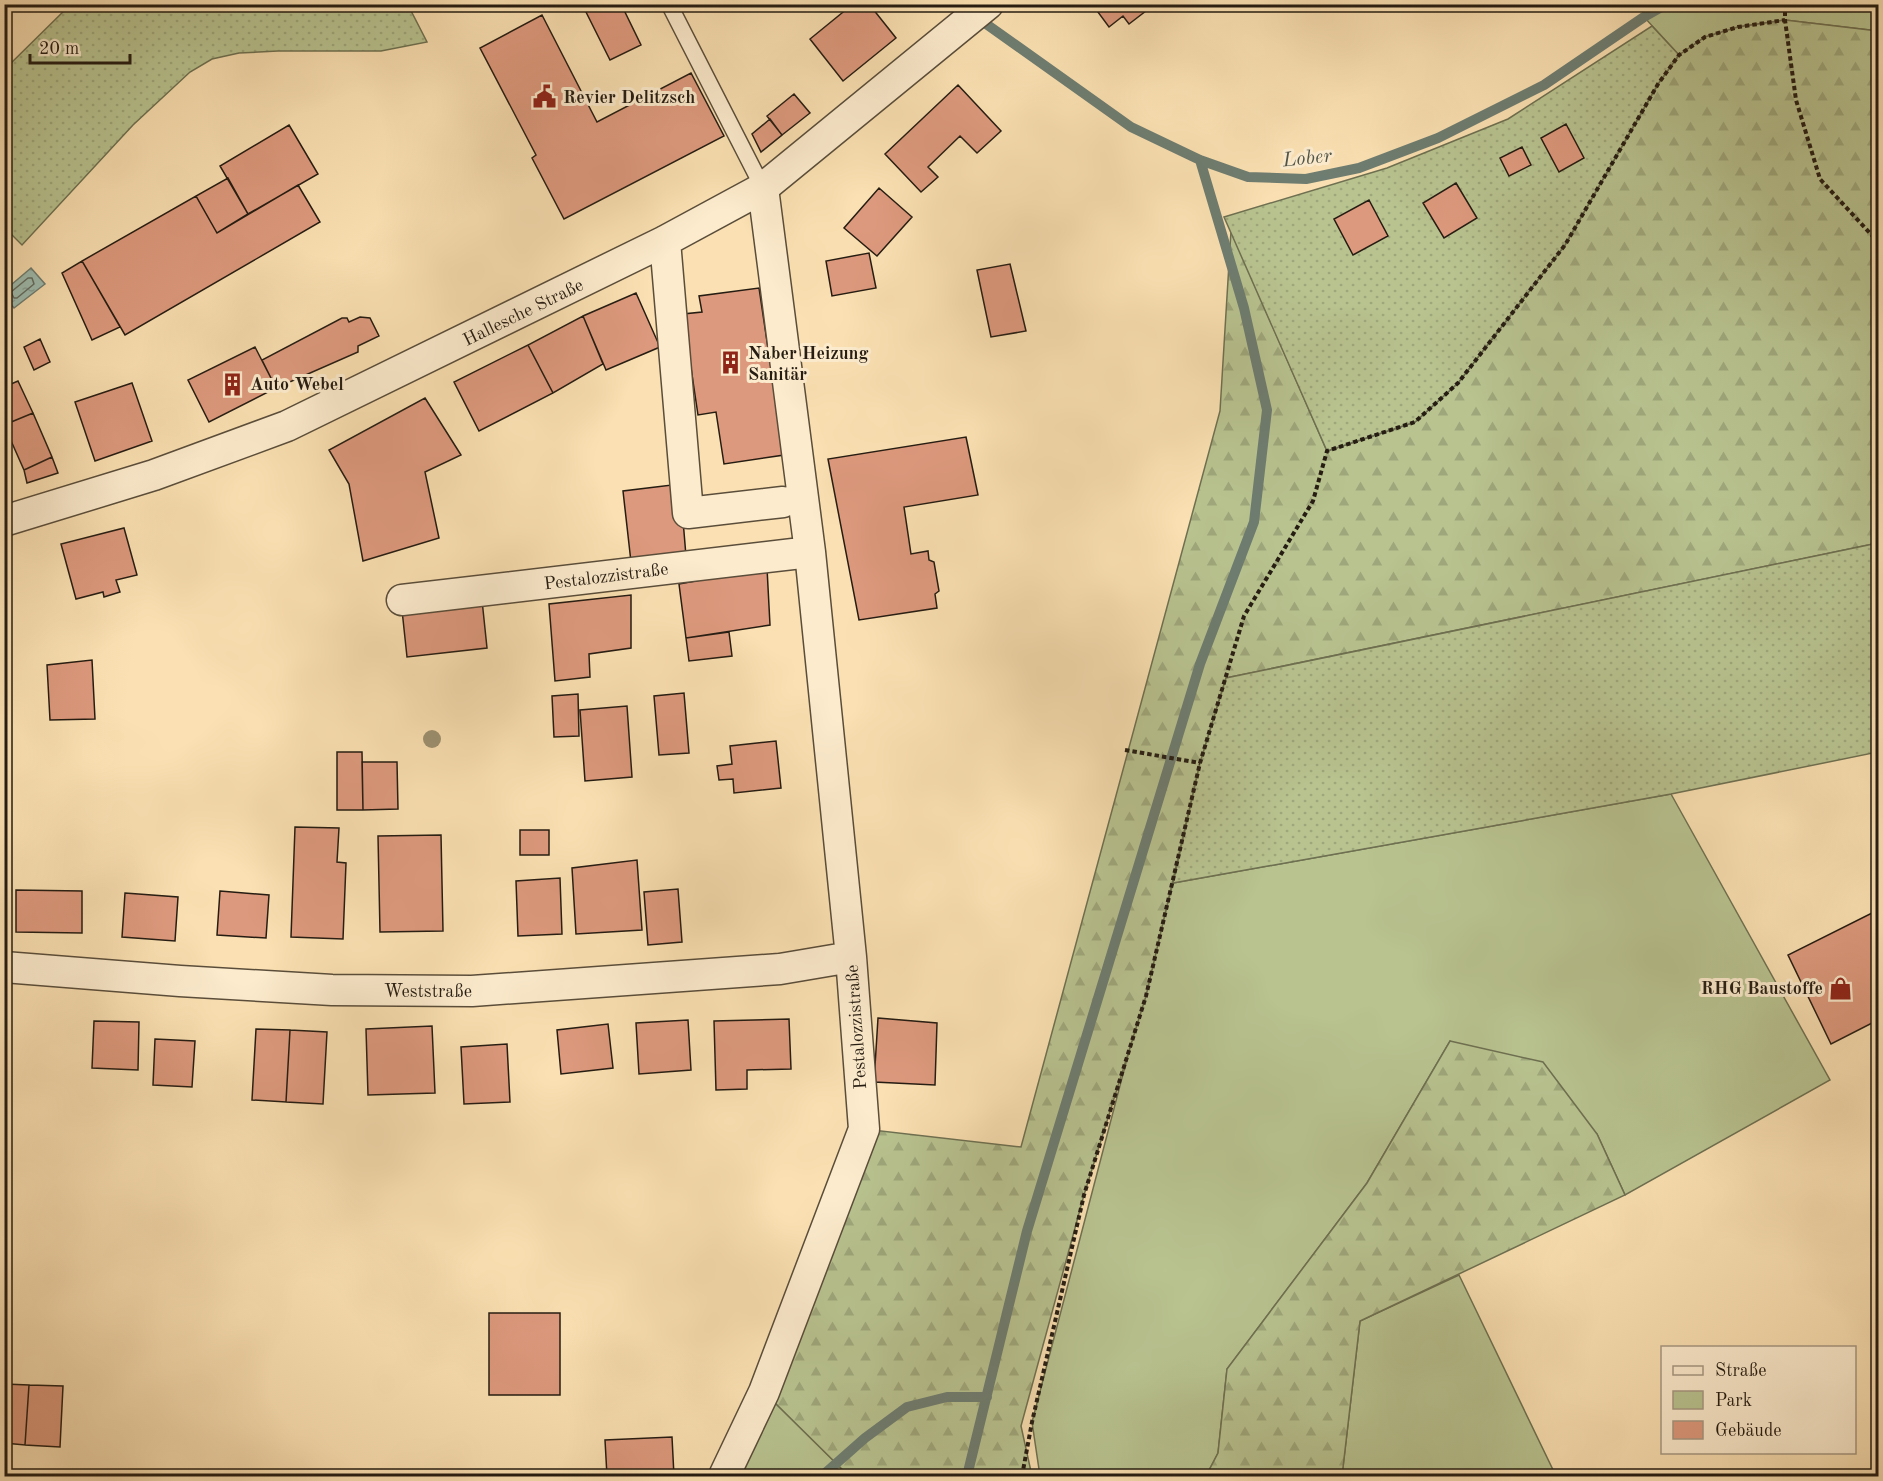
<svg xmlns="http://www.w3.org/2000/svg" width="1883" height="1481" font-family="'Old Standard TT',serif">
  <defs>
    <pattern id="forest-firs" width="22" height="20" patternUnits="userSpaceOnUse" patternTransform="scale(1.5)"><rect width="22" height="20" fill="#b8c390"/><path d="M5 1l3.5 6h-7zM16 11l3.5 6h-7z" fill="#9ea77b"/></pattern>
    <pattern id="garden-dots" width="8" height="8" patternUnits="userSpaceOnUse" patternTransform="scale(1.5)"><rect width="8" height="8" fill="#b8c390"/><path d="M2 2h.1M6 6h.1" fill="none" stroke="#9ea77b" stroke-width="1.8" stroke-linecap="round"/></pattern>
    <pattern id="water-ripples" width="26" height="14" patternUnits="userSpaceOnUse" patternTransform="scale(1.5)"><rect width="26" height="14" fill="#9ebdb0"/><path d="M2 4q2-2 4 0t4 0M15 11q2-2 4 0t4 0" fill="none" stroke="#88a296"/></pattern>
  </defs>
  <rect width="100%" height="100%" fill="#fae0b2"/>
  <filter id="stains"><feTurbulence type="fractalNoise" baseFrequency=".00333" numOctaves="4"/><feColorMatrix values="0 0 0 0 .2 0 0 0 0 .09 0 0 0 0 .02 0 0 0 .5 -.17"/></filter>
  <radialGradient id="worn" r=".72"><stop offset=".6" stop-color="#630" stop-opacity="0"/><stop offset="1" stop-color="#630" stop-opacity=".3"/></radialGradient>
  <path fill="#b8c390" stroke="#6e7051" stroke-width="1.5" d="M1641,5H1878V31L1785,20L1738,27L1679,55L1644,17Z
    M1671,794L1830,1080L1625,1195L1597,1134L1450,1041L1367,1183L1227,1369L1218,1453L1206,1476H1040L1032,1422L1173,883Z
    M1459,1275L1556,1476H1342L1360,1321Z
    M764,1392L849,1476H735Z"/>
  <path fill="url(#forest-firs)" stroke="#6e7051" stroke-width="1.5" d="M1785,20L1878,31V543L1226,678L1200,763L1146,996L1084,1195L1021,1426L1032,1476H849L764,1392L864,1129L1021,1147L1220,411L1231,231L1327,451L1415,422L1458,383L1565,245L1658,84L1679,55L1705,37L1738,27Z
    M1450,1041L1543,1062L1597,1134L1625,1195L1360,1321L1342,1476H1206L1218,1453L1227,1369L1367,1183Z"/>
  <path fill="url(#garden-dots)" stroke="#6e7051" stroke-width="1.5" d="M70,5H408L427,42L381,51H278L239,53L212,59L190,72L133,125L22,245L5,228V69Z
    M1652,26L1679,55L1658,84L1565,245L1458,383L1415,422L1327,451L1224,217L1387,168L1508,119Z
    M1878,543V752L1671,794L1173,883L1200,763L1226,678Z"/>
  <path fill="url(#water-ripples)" stroke="#6e7d71" stroke-width="1.5" d="M31,268L45,284L14,308L5,297V290Z"/>
  <g fill="none" stroke-linecap="round" stroke-linejoin="round">
    <path stroke="#626c61" stroke-width="1.5" d="M28,278H32L34,284L17,298H14L11,292Z"/>
    <path stroke="#6e7d71" stroke-width="10" d="M958,4L1131,127L1200,160L1248,177L1306,179L1359,168L1438,138L1544,85L1644,17L1667,4
      M822,1476L865,1438L907,1407L947,1397H987
      M967,1476L1027,1231L1200,664L1254,522L1267,410L1244,308L1200,160"/>
  </g>
  <path fill="#dd997d" stroke="#251c12" stroke-width="1.5" d="M582,4H621L641,45L610,60Z
    M853,4H869L896,38L843,81L810,39Z
    M1092,4H1155L1129,24L1123,16L1109,27Z
    M542,15L597,122L691,73L724,136L564,219L532,158L536,155L480,48Z
    M958,85L1001,131L977,153L960,136L928,167L938,177L921,192L885,154Z
    M794,94L810,113L782,135L767,116Z
    M770,119L782,135L761,152L752,134Z
    M1566,124L1584,158L1559,172L1541,138Z
    M289,125L318,174L248,214L220,166Z
    M1522,147L1531,165L1509,176L1500,158Z
    M228,178L248,214L217,233L196,196Z
    M1456,183L1477,218L1444,238L1423,203Z
    M298,185L320,222L125,335L82,261L196,196L217,233Z
    M879,188L912,217L877,256L844,228Z
    M1369,200L1388,236L1353,255L1334,219Z
    M869,253L876,288L832,296L826,261Z
    M82,261L120,327L92,340L62,273Z
    M1010,264L1026,331L991,337L977,270Z
    M759,288L784,455L724,464L716,412L698,415L683,314L702,312L699,296Z
    M636,293L660,347L606,370L583,316Z
    M583,316L603,364L553,393L528,345Z
    M360,317L370,318L379,336L358,346V352L276,388L262,360L342,318H347L349,322Z
    M40,339L50,362L34,370L24,347Z
    M528,345L553,393L479,431L454,382Z
    M255,347L276,388L209,422L188,380Z
    M18,381L33,413L4,425V387Z
    M132,383L152,441L95,461L75,402Z
    M425,398L461,455L425,472L439,538L363,561L349,484L329,450Z
    M33,413L52,457L24,470L4,425Z
    M966,437L978,495L904,507L911,554L928,551L929,560L934,562L939,591L935,594L937,608L859,620L828,459Z
    M52,457L58,473L27,483L24,470Z
    M680,484L686,556L631,562L623,491Z
    M124,528L137,575L116,580L120,592L104,597L103,592L76,599L61,544Z
    M767,568L770,625L686,638L679,584Z
    M631,595V648L589,654L590,677L555,681L549,604Z
    M482,600L487,648L407,657L402,610Z
    M729,632L732,656L689,661L686,638Z
    M92,660L95,719L50,720L47,665Z
    M684,693L689,753L659,755L654,696Z
    M578,694L579,736L554,737L552,696Z
    M627,706L632,777L585,781L580,710Z
    M776,741L781,788L734,793L733,779L719,780L717,766L732,764L730,746Z
    M337,752H362L363,810H337Z
    M362,762H397L398,809L363,810Z
    M295,827L339,828L337,862L346,863L343,939L291,937Z
    M520,830H549V855H520Z
    M441,835L443,931L380,932L378,836Z
    M637,860L642,930L576,934L572,868Z
    M560,878L562,934L518,936L516,881Z
    M678,889L682,942L648,945L644,892Z
    M16,890L82,891V933L16,932Z
    M220,891L269,895L266,938L217,935Z
    M125,893L178,897L175,941L122,937Z
    M1878,910V1020L1831,1044L1788,955Z
    M878,1018L937,1023L935,1085L874,1082Z
    M789,1019L791,1069L747,1070V1089L716,1090L714,1021Z
    M688,1020L691,1070L639,1074L636,1023Z
    M94,1021L139,1022L138,1070L92,1068Z
    M608,1024L613,1068L561,1074L557,1030Z
    M432,1026L435,1093L368,1095L366,1029Z
    M256,1029L290,1030L286,1102L252,1100Z
    M290,1030L327,1032L323,1104L286,1102Z
    M155,1039L195,1041L192,1087L153,1085Z
    M507,1044L510,1102L464,1104L461,1047Z
    M489,1313H560V1395H489Z
    M4,1384L29,1385L25,1445L4,1443Z
    M29,1385L63,1386L60,1447L25,1445Z
    M672,1437L674,1476H607L605,1440Z"/>
  <g fill="none" stroke-linecap="round" stroke-linejoin="round">
    <defs>
      <path id="service" d="M669,4L763,188"/>
      <path id="minor" d="M665,241L688,513L783,502
        M4,521L154,475L287,426L665,241L763,188L988,4
        M402,600L810,552
        M4,967L180,981L332,990L472,991L780,969L851,957
        M724,1476L764,1392L864,1129L851,957L810,552L763,188"/>
    </defs>
    <use href="#service" stroke="#5a4d3a" stroke-width="18"/>
    <use href="#minor" stroke="#5a4d3a" stroke-width="33"/>
    <path stroke="#251c12" stroke-width="4" stroke-dasharray="4.5 3" stroke-linecap="butt" d="M1785,4V20L1796,100L1820,179L1878,242
      M1125,750L1200,763
      M1022,1476L1032,1422L1084,1195L1146,996L1200,763L1244,616L1313,501L1327,451L1415,422L1458,383L1565,245L1658,84L1679,55L1705,37L1738,27L1785,20"/>
    <use href="#service" stroke="#fcebcd" stroke-width="15"/>
    <use href="#minor" stroke="#fcebcd" stroke-width="30"/>
  </g>
  <circle fill="#9d906f" cx="432" cy="739" r="9"/>
  <defs>
    <symbol id="civic-bare" viewBox="-9 -9 18 18"><path d="M-.6-6.5H3V-4.5H.6V-3L4-1V1h2V6H-6V1h2V-1L-.6-3ZM-1.2 2.5V6h2.4V2.5Z" fill="#8f2418" stroke="#fcebcd" stroke-width="2.5" paint-order="stroke"/></symbol>
    <symbol id="building-bare" viewBox="-9 -9 18 18"><path d="M-4-6H4V6H1V3H-1V6H-4ZM-2.5-4.3h1.7v1.8h-1.7ZM.8-4.3h1.7v1.8H.8ZM-2.5-1h1.7V.8h-1.7ZM.8-1h1.7V.8H.8Z" fill="#8f2418" stroke="#fcebcd" stroke-width="2.5" paint-order="stroke"/></symbol>
    <symbol id="shop-bare" viewBox="-9 -9 18 18"><path d="M-5-2.5h2.3a2.7 3.5 0 0 1 5.4 0H5L5.5 6h-11ZM-1.5-2.5h3a1.5 2.3 0 0 0-3 0Z" fill="#8f2418" stroke="#fcebcd" stroke-width="2.5" paint-order="stroke"/></symbol>
  </defs>
  <g fill-rule="evenodd">
    <use href="#civic-bare" x="528" y="80" width="33" height="33"/>
    <use href="#building-bare" x="714" y="346" width="33" height="33"/>
    <use href="#building-bare" x="216" y="368" width="33" height="33"/>
    <use href="#shop-bare" x="1824" y="972" width="33" height="33"/>
  </g>
  <g text-anchor="middle" stroke-width="6" stroke-linejoin="round" paint-order="stroke">
    <g font-size="18" font-weight="bold" fill="#251c12" stroke="#fcebcd" text-anchor="start">
      <text x="563" y="103">Revier Delitzsch</text>
      <text x="748" y="359">Naber Heizung<tspan x="748" dy="21">Sanitär</tspan></text>
      <text x="250" y="390">Auto Webel</text>
      <text x="1823" y="994" text-anchor="end">RHG Baustoffe</text>
    </g>
    <g font-size="18" fill="#251c12" stroke="#fcebcd">
      <text transform="translate(523 312) rotate(-26)" y="6">Hallesche Straße</text>
      <text transform="translate(606 576) rotate(-7)" y="6">Pestalozzistraße</text>
      <text x="428" y="997">Weststraße</text>
      <text transform="translate(856 1027) rotate(-94)" y="6">Pestalozzistraße</text>
    </g>
    <g font-size="20" font-style="italic" fill="#4f5449" stroke="#fcebcd">
      <text transform="translate(1307 157) rotate(-6)" y="7">Lober</text>
    </g>
  </g>
  <rect width="1883" height="1481" fill="none" stroke="#fae0b2" stroke-width="24"/>
  <rect x="6" y="6" width="1871" height="1469" fill="none" stroke="#251c12" stroke-width="3"/>
  <rect x="12" y="12" width="1859" height="1457" fill="none" stroke="#251c12" stroke-width="1.5"/>
  <rect x="1661" y="1346" width="195" height="108" fill="#fcebcd" stroke="#a69882" stroke-width="1.5"/>
  <rect x="1673" y="1366" width="30" height="9" fill="#fcebcd" stroke="#a69882" stroke-width="1.5"/>
  <text x="1715" y="1376" font-size="18" fill="#251c12">Straße</text>
  <rect x="1673" y="1391" width="30" height="18" fill="#b8c390" stroke="#a69882" stroke-width="1.5"/>
  <text x="1715" y="1406" font-size="18" fill="#251c12">Park</text>
  <rect x="1673" y="1421" width="30" height="18" fill="#dd997d" stroke="#a69882" stroke-width="1.5"/>
  <text x="1715" y="1436" font-size="18" fill="#251c12">Gebäude</text>
  <path d="M30 54v9h100v-9" fill="none" stroke="#251c12" stroke-width="3"/>
  <text x="39" y="54" font-size="18" fill="#251c12" stroke="#fcebcd" stroke-width="4.5" paint-order="stroke">20 m</text>
  <rect width="100%" height="100%" filter="url(#stains)"/>
  <rect width="100%" height="100%" fill="url(#worn)"/>
</svg>
